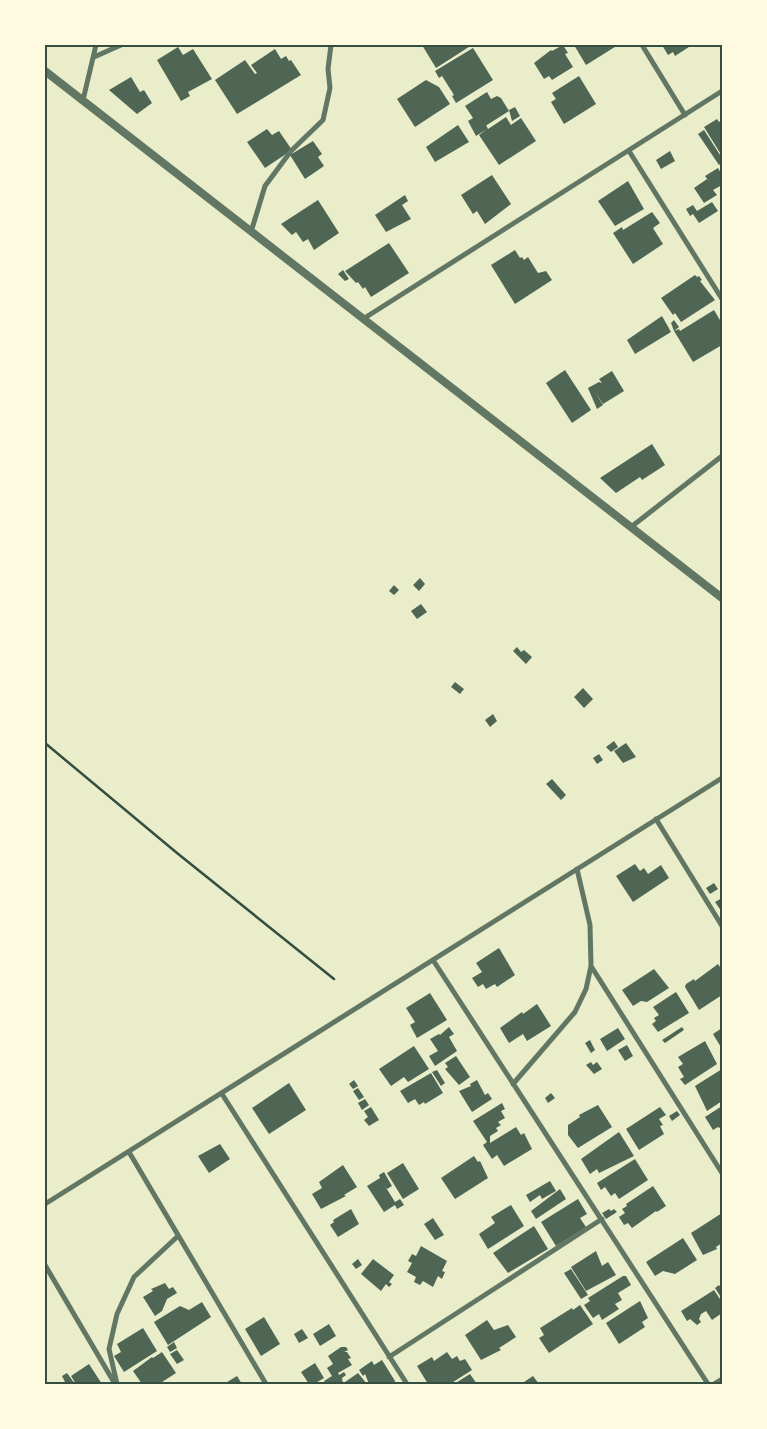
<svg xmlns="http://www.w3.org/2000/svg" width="767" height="1429" font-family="Georgia,serif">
  <rect width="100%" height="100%" fill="#e9edc9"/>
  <path fill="#4f6655" d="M422,45H472L436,68Z
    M563,45L568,53L565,54L573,67L552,80L549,76L544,79L534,63L551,50L552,51Z
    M574,45H618L586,65Z
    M662,45H692L675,56L673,52L668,55Z
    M178,47L183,55L193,49L212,79L188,92L190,96L181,101L157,60Z
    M473,48L493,80L456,103L452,96L454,95L442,76L439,78L435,71Z
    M275,49L281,59L286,56L289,61L291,60L301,75L237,114L215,80L245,60L255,74L257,73L251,65Z
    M579,76L596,104L564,124L551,102L556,99L552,93Z
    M131,77L140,92L144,90L152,103L137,114L109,90Z
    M426,80L439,87L450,104L415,127L397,99Z
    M487,92L491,99L497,96L501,98L509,111L479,130L486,125L488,129L506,117L511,125L521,118L536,141L499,165L479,135L487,129L476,136L468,121L473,118L465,106Z
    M515,107L520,116L512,121L509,110Z
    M717,119L719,122L722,120V156L704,127Z
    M458,125L469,142L435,162L426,147Z
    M267,129L272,135L279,131L292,150L265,168L247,142Z
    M704,130L722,158V163L719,165L698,134Z
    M313,141L322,154L318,157L324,166L305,179L290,155Z
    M670,151L675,161L661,169L656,160Z
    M718,168L722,175V185L713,190L717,195L704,203L694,188L707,179L711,184L705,176Z
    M492,175L511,204L485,224L477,211L473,214L461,195Z
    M628,181L644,209L615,226L598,201Z
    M405,195L408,201L402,205L411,219L386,232L375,215Z
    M318,200L339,233L314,250L308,239L303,242L296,232L292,235L281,224Z
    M712,202L718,211L699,223L693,214L690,216L686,209L693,205L697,211Z
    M652,212L660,223L653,228L663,244L633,264L613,233L622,227L623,230Z
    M389,243L409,273L371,297L365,287L363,289L358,282L356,283L345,271Z
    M515,250L520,258L522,257L524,260L528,257L538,273L546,271L552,280L515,304L491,265Z
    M343,270L349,279L345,281L338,274Z
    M695,275L697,277L699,276L702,280L700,281L715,300L681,322L675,313L673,315L661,298Z
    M714,310L720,320L722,319V345L693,362L674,331L679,329L680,331Z
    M662,316L671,332L635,354L627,340Z
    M674,320L679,327L674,331L671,323Z
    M565,370L591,410L572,423L546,383Z
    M612,371L624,391L603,404L595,392L603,405L597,409L588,388L599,382L602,383L599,379Z
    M652,444L665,465L642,480L640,477L616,493L600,478Z
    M420,578L425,584L419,591L413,585Z
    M394,585L399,590L394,595L389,591Z
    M421,604L427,612L417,619L411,611Z
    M517,647L521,652L524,650L532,657L526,664L513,651Z
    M455,682L464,689L460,694L451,687Z
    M583,688L593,699L584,708L574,697Z
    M493,714L497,721L490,727L485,720Z
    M614,741L618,747L611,752L606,747Z
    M626,743L636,757L623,763L614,751Z
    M599,754L603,760L597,764L593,758Z
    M552,779L566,795L561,800L546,784Z
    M635,864L640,871L644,868L648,874L661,865L669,878L633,902L616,876Z
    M714,883L718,889L710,894L706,888Z
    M722,898V912L715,902Z
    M499,948L515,975L497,987L495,984L486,989L483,984L478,987L472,978L482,972L476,963Z
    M718,964L722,970V995L699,1010L685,987L686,984L694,979L695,981Z
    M654,969L669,988L647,1002L641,1001L633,1006L622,990Z
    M676,992L689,1013L658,1032L652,1024L656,1021L654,1018L659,1015L653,1007Z
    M430,993L447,1020L417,1038L410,1025L415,1022L406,1008Z
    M537,1004L551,1026L527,1041L523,1034L509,1043L500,1028L522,1012L523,1014Z
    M449,1027L454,1034L449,1037L457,1051L435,1066L429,1056L438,1051L430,1039L439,1034L440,1035Z
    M682,1027L684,1030L665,1043L662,1040Z
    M618,1028L625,1039L607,1051L600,1039Z
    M722,1028V1049L713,1034Z
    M590,1040L595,1050L591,1053L585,1043Z
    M705,1041L717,1064L685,1085L680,1079L684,1077L678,1067L683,1064L678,1057Z
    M627,1045L633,1056L625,1061L618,1050Z
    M414,1046L429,1069L408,1082L404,1077L391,1086L379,1069Z
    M456,1056L470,1077L459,1085L445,1069L448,1067L445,1063Z
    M591,1062L593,1065L597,1062L602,1069L594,1074L586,1065Z
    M722,1069V1101L707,1111L695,1086Z
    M437,1070L445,1083L441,1086L432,1072Z
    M431,1073L443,1093L425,1104L424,1102L419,1105L415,1099L408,1103L400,1091Z
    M354,1080L358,1086L353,1089L349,1084Z
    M477,1080L485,1095L488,1093L492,1099L472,1112L459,1091L471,1086L470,1084Z
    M289,1083L306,1110L269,1134L252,1108Z
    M358,1088L364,1097L359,1100L353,1091Z
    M551,1093L555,1098L548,1103L545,1098Z
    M365,1099L369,1105L362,1110L358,1103Z
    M502,1103L505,1109L501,1111L505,1118L498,1122L501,1125L496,1128L498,1131L490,1136V1143L516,1127L521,1135L524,1133L532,1149L504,1166L497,1155L492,1159L483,1145L487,1142L473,1121Z
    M598,1105L612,1127L578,1148L568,1135V1125L580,1117L579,1115Z
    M722,1106V1129L718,1127L713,1130L705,1117Z
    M371,1107L379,1120L369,1126L364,1120L368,1117L364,1111Z
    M660,1107L666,1115L659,1119L663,1125L660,1126L664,1134L639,1150L626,1129Z
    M677,1111L680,1115L672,1121L669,1116Z
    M619,1132L634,1156L599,1173L597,1169L590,1174L581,1159Z
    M220,1144L230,1159L209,1173L198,1156Z
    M474,1156L478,1162L480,1161L488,1178L455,1199L441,1178Z
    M635,1159L648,1180L619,1199L615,1193L611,1196L605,1187L601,1190L597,1183Z
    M403,1163L419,1189L403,1199L387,1173Z
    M343,1165L357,1187L344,1195L346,1196L321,1209L312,1194L322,1188L319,1182Z
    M384,1172L392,1186L387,1189L383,1183L395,1202L400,1199L404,1205L397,1209L395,1205L384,1212L367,1186L380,1178L379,1175Z
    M550,1181L556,1191L542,1199L540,1195L530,1202L526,1195Z
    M653,1186L666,1206L657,1212L656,1211L632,1228L628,1223L624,1225L619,1217L625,1213L622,1209L627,1206L626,1204Z
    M560,1189L566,1199L536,1219L531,1211Z
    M578,1199L587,1214L580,1218L586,1227L556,1246L541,1222Z
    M511,1205L524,1226L488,1249L479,1234L495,1223L491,1217Z
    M351,1209L359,1224L338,1237L330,1225L334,1222L333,1220Z
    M609,1209L611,1211L614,1209L617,1212L606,1219L602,1213Z
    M722,1213V1243L716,1247L717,1249L703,1255L691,1233Z
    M433,1218L444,1235L435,1240L424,1224Z
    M534,1226L548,1249L508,1273L493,1253Z
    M683,1238L697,1260L675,1274L663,1271L655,1276L646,1262Z
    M421,1246L447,1261L442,1271L445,1272L442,1279L438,1276L433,1287L423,1281L420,1285L414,1282L416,1277L407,1272L412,1263L408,1261L412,1254L416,1256Z
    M596,1251L602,1266L608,1262L616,1275L586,1291L571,1267Z
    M358,1259L362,1265L356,1269L352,1264Z
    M373,1259L394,1275L389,1282L392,1284L389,1287L386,1284L381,1291L361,1274Z
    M571,1269L588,1295L581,1299L564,1273Z
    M623,1276H626L631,1285L618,1293L622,1300L615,1304L619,1309L602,1320L599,1314L593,1318L584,1305L590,1301L588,1298Z
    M165,1283L169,1289L173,1287L177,1293L167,1299L162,1311L155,1316L143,1297L153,1291L151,1289Z
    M719,1285L722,1290V1299L715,1288Z
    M714,1290L722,1302V1313L712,1320L706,1311L701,1314L699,1319L701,1322L697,1325L690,1319L687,1321L681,1311Z
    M640,1301L648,1318L642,1322L645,1327L619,1344L606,1323Z
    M202,1302L211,1317L168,1345L154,1322L180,1306L189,1310Z
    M580,1305L593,1324L549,1353L539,1338L544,1335L540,1328L572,1308L573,1310Z
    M264,1317L280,1344L261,1356L245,1329Z
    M487,1320L494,1330L508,1325L516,1337L499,1348L501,1350L481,1360L465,1335Z
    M329,1324L336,1336L320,1346L313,1334Z
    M143,1328L157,1351L124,1372L114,1356L121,1352L117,1344Z
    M302,1329L308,1338L299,1343L294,1334Z
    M174,1342L177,1348L170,1352L167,1347Z
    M341,1347H346L348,1350L344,1352H347L351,1358L348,1359L352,1365L338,1373L339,1375L344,1372L346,1375L342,1378L343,1384H326L324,1381L332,1376L327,1368L333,1364L328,1356Z
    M177,1350L184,1360L177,1364L170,1354Z
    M162,1352L176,1373L159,1384H142L133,1371L152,1357L153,1358Z
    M447,1352L452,1359L457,1356L460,1361L465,1359L472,1370L450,1384H428L417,1366L432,1357L434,1361Z
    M382,1360L395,1381L394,1384H369L365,1374L363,1376L359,1370L372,1361L374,1365Z
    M315,1363L324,1378L314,1384H309L301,1372Z
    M89,1364L102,1384H76L71,1376Z
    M67,1373L75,1384H66L62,1376Z
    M358,1373L367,1384H346L345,1382Z
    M470,1374L477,1384H454Z
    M237,1376L242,1384H224Z
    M533,1376L539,1384H521Z"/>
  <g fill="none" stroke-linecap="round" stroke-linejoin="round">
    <path stroke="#344e41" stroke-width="2.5" d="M45,743L177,853L334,979"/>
    <path stroke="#617663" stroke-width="5" d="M642,45L685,115
      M94,57L121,45
      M83,100L96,45
      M629,151L722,299
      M251,232L265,186L291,151L323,120L330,88L328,69L331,45
      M363,319L722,91
      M631,527L722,456
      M656,819L722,926
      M433,960L708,1384
      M591,966L722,1173
      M513,1084L575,1012L586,989L591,966L590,925L577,869
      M222,1094L407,1384
      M129,1152L266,1384
      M45,1204L722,778
      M45,1265L115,1384
      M389,1357L602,1219
      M117,1384L109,1349L117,1314L134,1277L178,1236
      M714,1384L722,1379"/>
    <path stroke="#617663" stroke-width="8" d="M45,71L722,598"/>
  </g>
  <rect width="767" height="1429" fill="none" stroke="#fefae0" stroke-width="92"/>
  <rect x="46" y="46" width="675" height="1337" fill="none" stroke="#344e41" stroke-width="2"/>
</svg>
